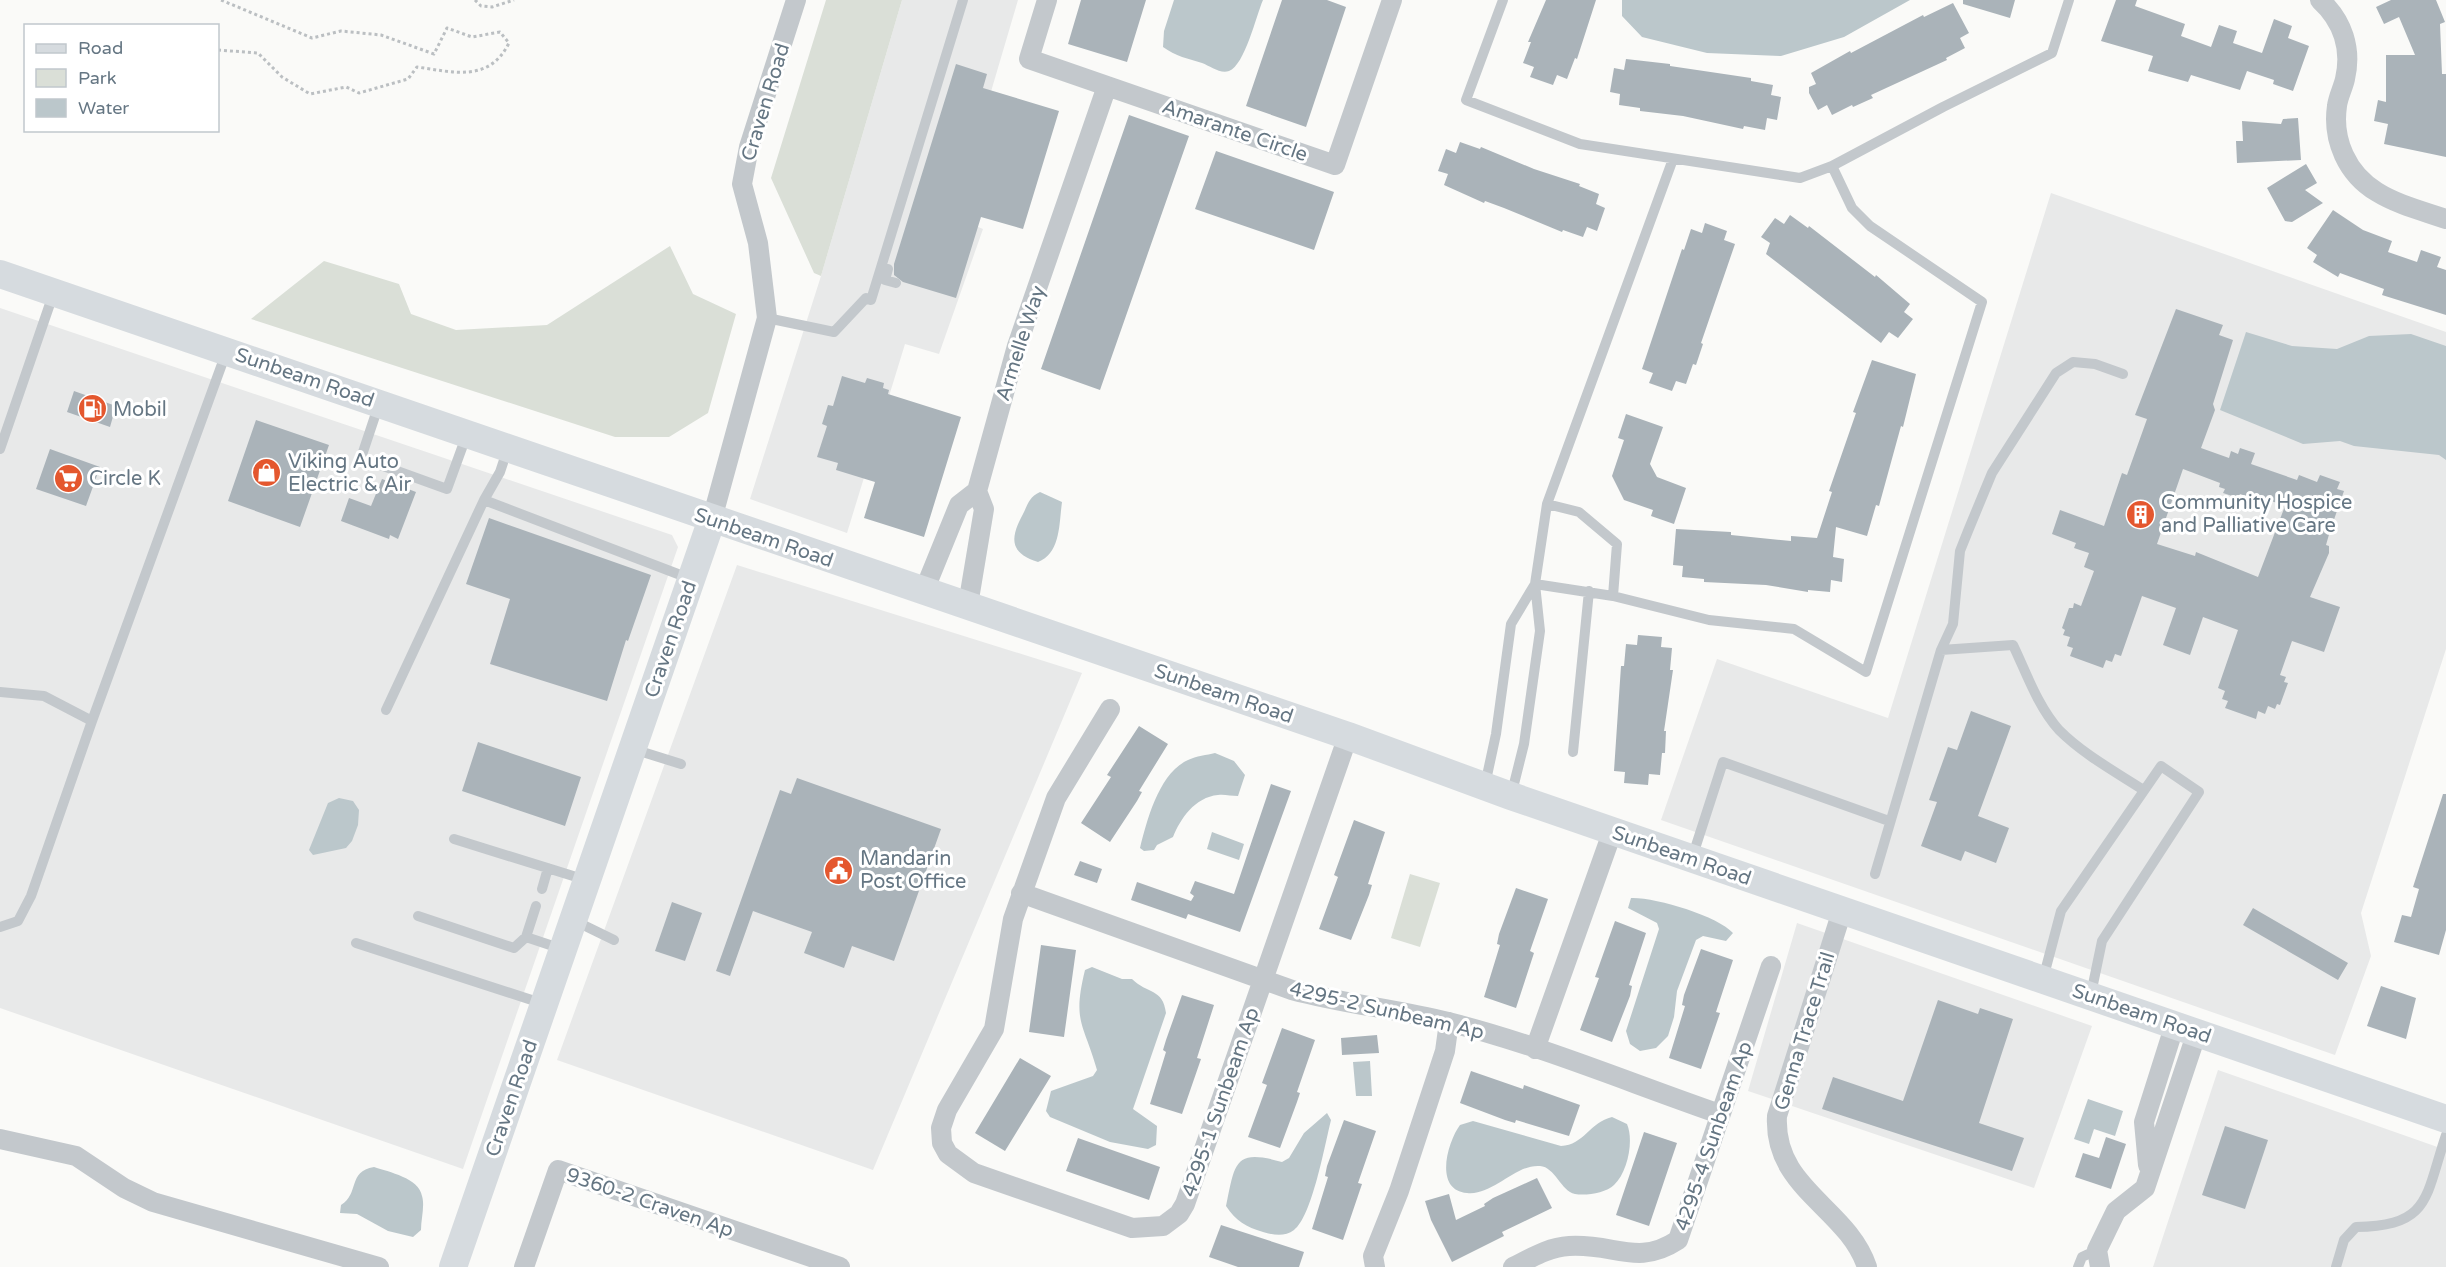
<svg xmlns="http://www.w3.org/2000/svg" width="2446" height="1267" font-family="'Varela Round',sans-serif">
  <rect width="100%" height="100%" fill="#fafaf8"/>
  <path fill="#e8e9e9" d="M902,0H1018L954,217L983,229L939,354L905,344L847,533L750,499L821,276Z
    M2051,193L2446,332V649L2361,913L2371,956L2335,1055L1661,820L1717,659L1888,718Z
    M0,308L672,535L678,547L463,1169L0,1008Z
    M737,565L1082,673L873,1170L557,1060Z
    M1797,923L2092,1026L2034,1188L1748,1091Z
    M2218,1070L2446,1150V1267H2153Z"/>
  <path fill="#dadfd7" d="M826,0H902L821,276L814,273L771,178Z
    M670,246L693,294L736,314L708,413L669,437H615L251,319L324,261L399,284L411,314L456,330L547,325Z
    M1410,874L1440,883L1420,947L1391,938Z"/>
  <path fill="#bbc7cb" d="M1174,0H1263C1256,16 1245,65 1229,71C1220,74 1210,66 1202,63C1189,59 1175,56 1163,47L1164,31Z
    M1622,0H1910L1844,37L1781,56L1707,53L1642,37L1622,16Z
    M2246,332L2292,346L2337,349L2369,336L2411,334L2446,346V460L2439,455L2354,446L2340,441L2303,444L2220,410Z
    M1040,492L1062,502C1059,523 1061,553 1038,562C1009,553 1010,538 1023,514C1028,504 1029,497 1040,492Z
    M1215,753L1234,761L1245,775L1238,796C1231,796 1224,794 1218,795C1195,797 1180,819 1173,837L1157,845L1154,850L1144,851L1140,848C1147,820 1159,773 1188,760C1196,756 1207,755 1215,753Z
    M339,798L353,801L359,810L358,825L352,841L346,848L313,855L309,850L328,803Z
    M1212,832L1244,844L1239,860L1207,849Z
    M1631,898C1655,897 1718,916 1733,933L1726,941L1703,936L1696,940L1677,991L1674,1017L1668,1036L1656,1048L1640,1051L1630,1044L1626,1031L1659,929L1657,923L1628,908Z
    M1092,967L1122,979H1132C1147,994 1163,988 1166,1013L1133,1109L1157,1126L1156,1145L1148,1149L1110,1142L1050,1117L1046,1111L1051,1091L1093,1076L1097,1070C1084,1023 1072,1023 1085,970Z
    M1370,1061L1372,1096H1356L1353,1062Z
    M2088,1099L2123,1111L2115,1136L2094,1129L2089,1144L2074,1139Z
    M1327,1113L1331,1120C1325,1144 1312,1217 1294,1230C1285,1237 1273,1235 1263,1232C1246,1227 1236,1221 1226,1206C1235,1163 1234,1148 1282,1162L1289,1158L1304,1133Z
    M1612,1117L1627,1124C1634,1140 1628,1172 1614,1185C1606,1193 1586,1196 1575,1194C1561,1191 1555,1167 1540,1166C1515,1164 1493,1196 1467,1193C1433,1190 1448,1141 1460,1125L1473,1121L1561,1146C1584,1145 1590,1122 1612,1117Z
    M374,1167C389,1172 419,1178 422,1196C425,1206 421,1219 421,1230L413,1237L388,1231L357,1214L340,1213L341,1205C360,1193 347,1172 374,1167Z"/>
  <path fill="#aab3b9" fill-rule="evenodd" d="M1081,0H1146L1127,62L1068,44Z
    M1282,0H1327L1346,7L1306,127L1246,106Z
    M1546,0H1596L1577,59L1575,58L1567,79L1557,75L1553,85L1530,77L1534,67L1523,63L1531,42H1528Z
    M1963,0H2015L2010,18L1963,4Z
    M2116,0H2137L2135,6L2185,24L2181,36L2211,47L2219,25L2237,31L2233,43L2262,53L2274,19L2292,26L2288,38L2309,46L2293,91L2273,84L2274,80L2247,71L2240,90L2191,75L2188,82L2148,71L2153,56L2101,41Z
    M2391,0H2436L2445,22L2440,24L2442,74H2446V157L2384,144L2388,124L2374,121L2378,100L2386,102V55H2415L2399,17L2384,24L2376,7Z
    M1953,3L1969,33L1960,38L1965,48L1946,58L1947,60L1871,95L1873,98L1853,107L1852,105L1832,115L1827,105L1818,110L1809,93V87L1816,84L1811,73L1850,51L1851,53L1923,15L1924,17Z
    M1626,59L1670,64V66L1751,78V81L1773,85L1771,95L1781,97L1777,120L1767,118L1765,130L1744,126L1743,129L1683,116L1640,111V108L1619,105L1620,94L1610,92L1614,68L1624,70Z
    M956,64L987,74L983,88L1059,111L1023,229L981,217L956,298L903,282L894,275V264Z
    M1129,115L1189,136L1100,390L1041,369Z
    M2298,118L2301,160L2237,163L2236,141H2243L2242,121L2281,124L2283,119Z
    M1460,142L1480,149L1481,147L1534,169L1580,184L1579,186L1599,194L1596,204L1605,208L1597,231L1587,227L1583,237L1563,230L1562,232L1504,208L1485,201L1484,203L1444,185L1448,174L1438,171L1446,149L1456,153Z
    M1216,151L1334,192L1314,250L1195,209Z
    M2306,164L2317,183L2305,190L2323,203L2292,222L2285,221L2267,188Z
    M2333,210L2363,230L2392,241L2388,252L2417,262L2421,250L2441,257L2437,267L2446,270V315L2382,295L2384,289L2340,273L2338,277L2313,262L2317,255L2307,248Z
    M1790,215L1808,228L1809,226L1875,277L1876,275L1910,304L1904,312L1913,319L1898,338L1889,332L1881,343L1766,254L1770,243L1761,237L1775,218L1784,224Z
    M1705,223L1727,231L1724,240L1735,244L1701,343L1703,344L1696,365L1693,364L1686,384L1676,381L1672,391L1649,383L1653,373L1642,369L1682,249L1684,250L1691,229L1702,233Z
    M2176,309L2223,325L2219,335L2233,340L2213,404L2215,410L2201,448L2229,458L2231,451L2238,454L2240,448L2255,453L2251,464L2297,480L2299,475L2317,482L2320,475L2340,482L2337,489L2344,491L2330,531L2326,545L2329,546V553L2310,597L2340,607L2324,652L2292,641L2280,675L2286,677L2284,682L2288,683L2280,705L2277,704L2275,709L2268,706L2265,714L2258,711L2256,719L2225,708L2228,701L2222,699L2225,691L2218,688L2238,630L2203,617L2190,655L2163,645L2176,608L2142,596L2121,656L2115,654L2112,662L2106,660L2103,668L2070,656L2073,648L2067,646L2070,637L2063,635L2065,630L2062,628L2069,608H2073L2074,603L2081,606L2094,571L2084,567L2089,553L2074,548L2076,543L2052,534L2060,510L2104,526L2122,473L2127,475L2147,419L2135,415ZM2183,469L2220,483L2219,487L2225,489L2223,493L2238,498L2240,494L2246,496L2247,492L2285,506L2258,577L2196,552L2195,556L2157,544Z
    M1872,360L1916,374L1903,427L1901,426L1879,506L1876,505L1867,536L1836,527L1833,557L1844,559L1842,582L1831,580L1830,592L1808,590V592L1766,585L1704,582V579L1682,577L1683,566L1673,565L1676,529L1731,532V535L1791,541V536L1817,538L1832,492L1829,491L1856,413L1853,412Z
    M842,376L865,383L867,378L884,383L883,388L889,390L888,394L961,417L924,537L864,518L875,482L836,470L838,463L817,457L827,426L822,424L828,405L833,406Z
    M74,391L116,406L110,427L67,412Z
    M1626,414L1663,427L1650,464L1657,477L1686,488L1674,524L1651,516L1653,510L1624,500L1612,476L1624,440L1618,438Z
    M256,420L329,445L300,527L228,501Z
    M50,449L100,467L86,506L36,489Z
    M382,479L416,492L398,539L390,535L389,539L341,521L349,498L371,506Z
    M489,518L651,575L628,641L626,640L607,701L490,664L510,599L466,584Z
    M1638,635L1662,637L1661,647L1672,648L1670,670H1673L1664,731H1666L1665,753H1662L1660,775L1649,774L1648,785L1624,783L1625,772L1614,771L1621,666H1624L1626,644L1637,645Z
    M1971,711L2011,726L1978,816L2009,828L1996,863L1965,851L1961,861L1921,846L1937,802L1929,800L1948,747L1957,750Z
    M1139,726L1168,744L1139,791L1142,792L1137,801L1110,842L1081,823L1111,777L1107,775Z
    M478,742L581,777L565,826L462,791Z
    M797,778L941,829L894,961L852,946L844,968L804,953L812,932L753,911L730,976L716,971L780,790L791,794Z
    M1271,784L1291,791L1240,932L1188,914L1186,919L1131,900L1137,882L1191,901L1194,896L1190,893L1195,881L1234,894Z
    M2443,794H2446V930L2439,955L2394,942L2402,915L2411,917L2419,889L2413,887Z
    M1354,820L1385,832L1368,884L1372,885L1369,895L1351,940L1319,929L1338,877L1334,875Z
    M1080,861L1102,869L1097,883L1074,875Z
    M1516,888L1548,899L1530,951L1534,953L1516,1008L1484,997L1500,945L1497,944L1499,934Z
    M672,902L702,913L685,961L655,951Z
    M2253,908L2348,963L2338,980L2243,925Z
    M1615,921L1646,933L1629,985L1632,986L1630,996L1612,1042L1580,1030L1599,978L1595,977Z
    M1041,945L1076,950L1064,1037L1029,1032Z
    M1701,949L1733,960L1716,1012L1720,1013L1701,1069L1669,1058L1685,1006L1682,1005L1684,995Z
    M2381,986L2416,998L2406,1039L2367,1026Z
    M1182,995L1214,1005L1197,1058L1201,1059L1182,1114L1150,1104L1166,1052L1163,1050L1166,1040Z
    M1938,1000L1978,1014L1980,1008L2013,1019L1979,1123L2024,1138L2012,1171L1822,1109L1833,1077L1903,1101Z
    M1282,1028L1315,1040L1297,1092L1300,1093L1297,1102L1280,1148L1248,1137L1267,1085L1262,1083Z
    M1377,1035L1379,1053L1342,1055L1341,1038Z
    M1020,1058L1051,1076L1005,1151L975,1133Z
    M1471,1071L1523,1089L1524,1085L1580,1105L1569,1136L1516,1120L1515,1123L1505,1120L1460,1103Z
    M1344,1120L1376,1131L1358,1183L1362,1184L1343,1240L1312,1229L1328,1177L1325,1176L1327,1166Z
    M2225,1126L2268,1140L2245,1209L2202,1195Z
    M1644,1132L1677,1143L1649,1226L1616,1215Z
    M2106,1137L2126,1144L2111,1189L2075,1177L2083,1153L2099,1158Z
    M1078,1138L1160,1167L1149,1200L1066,1171Z
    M1537,1178L1552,1208L1502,1232L1504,1236L1452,1262L1431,1220L1425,1201L1449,1194L1456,1220L1485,1206L1484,1204L1493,1198Z
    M1221,1225L1304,1252L1299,1267H1238L1209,1257Z"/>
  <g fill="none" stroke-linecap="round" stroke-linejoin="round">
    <path stroke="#bbbfc2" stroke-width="3" stroke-dasharray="3 3" stroke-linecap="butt" d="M475,0L481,6L492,7L514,0
      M218,50L258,53L282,77L310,94L346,87L359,93L408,79L417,67C453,72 489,83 509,43L500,32L472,37L447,28L434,54L381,35L341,31L312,38L221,0"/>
    <path stroke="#c3c8cc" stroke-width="10" d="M1503,0L1466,100L1580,144L1800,178L1832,166L1943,107L2052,53L2069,0
      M888,269L885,280L896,283
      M767,318L834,332L866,298L871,300L963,0
      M2123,374L2095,364L2073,362L2056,373L1992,473L1968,531L1960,551L1953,624L1941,650L2013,645C2026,672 2038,707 2059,730C2083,754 2114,771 2142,789
      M379,404L361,458L447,489L467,434
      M0,449L54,292
      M484,500L691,579
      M1547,504L1579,512L1617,544L1613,596
      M1535,584L1613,596L1709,620L1794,629L1866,672L1982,302L1870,226L1852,208L1832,166
      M0,692L44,696L92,721
      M386,710L484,500L500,472L508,448
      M633,749L681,764
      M1573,752L1589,591
      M1485,785L1496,734L1511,624L1535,584
      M1511,796L1524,744L1540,631L1535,584L1547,504L1673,159
      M454,839L586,880
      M1692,858L1723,762L1889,821
      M1875,874L1941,650
      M542,889L548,868
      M536,906L526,937L562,949
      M418,916L514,948L526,937
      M573,920L614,940
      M0,927L18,921L31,896L92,721L226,353
      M356,943L544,1004
      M2043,979L2061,911L2161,766L2199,792L2102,941L2091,994
      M2078,1267L2082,1257L2097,1250
      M2336,1267L2344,1240L2356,1227C2431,1226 2425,1197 2446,1135"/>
    <path stroke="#c3c8cc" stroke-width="20" d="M1047,0L1029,59L1335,165L1392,0
      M2320,0C2343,21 2352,49 2345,79C2343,88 2338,97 2337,106C2332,140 2347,174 2377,192C2398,205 2423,211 2446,219
      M712,519L767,318L758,243L742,184L749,147L796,0
      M924,591L959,505L977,491
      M968,605L984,509L977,491L1017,346L1107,86
      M1110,709L1056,798L1013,919L994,1029L947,1110L941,1128L942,1143L948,1154L974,1173L1132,1228L1163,1226L1179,1214L1185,1204L1348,736
      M1021,893L1292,990C1344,1004 1397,1009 1448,1022C1540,1045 1630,1083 1720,1114
      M1842,911L1777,1116C1773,1189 1847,1207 1867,1267
      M1535,1049L1613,830
      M0,1139L76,1156L124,1188L153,1202L379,1267
      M2148,1165L2144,1122L2175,1024
      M524,1267L558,1170L840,1267
      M1375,1267L1373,1256L1399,1191L1445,1051L1449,1022
      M1513,1267C1531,1258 1549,1247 1569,1246C1615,1243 1637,1267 1678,1240L1771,966
      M2100,1267L2097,1250L2116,1211L2145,1188L2197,1032"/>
    <path stroke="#d6dbdf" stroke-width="28" d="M0,274L1348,736L1511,796L2446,1119
      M453,1267L712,519"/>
  </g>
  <defs>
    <symbol id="fuel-disc" viewBox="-11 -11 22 22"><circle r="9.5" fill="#e4572e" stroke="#fff"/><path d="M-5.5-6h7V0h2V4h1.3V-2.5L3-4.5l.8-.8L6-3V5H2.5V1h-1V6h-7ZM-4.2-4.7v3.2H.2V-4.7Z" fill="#fff"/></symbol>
    <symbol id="shop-disc" viewBox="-11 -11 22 22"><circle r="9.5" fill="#e4572e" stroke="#fff"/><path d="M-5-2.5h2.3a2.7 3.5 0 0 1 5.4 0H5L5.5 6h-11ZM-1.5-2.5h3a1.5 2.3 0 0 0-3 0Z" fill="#fff"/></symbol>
    <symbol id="supermarket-disc" viewBox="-11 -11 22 22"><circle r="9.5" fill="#e4572e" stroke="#fff"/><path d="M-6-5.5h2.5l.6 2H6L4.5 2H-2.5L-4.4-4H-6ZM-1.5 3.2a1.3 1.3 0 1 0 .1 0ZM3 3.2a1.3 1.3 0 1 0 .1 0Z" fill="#fff"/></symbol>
    <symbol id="building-disc" viewBox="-11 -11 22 22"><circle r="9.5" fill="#e4572e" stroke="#fff"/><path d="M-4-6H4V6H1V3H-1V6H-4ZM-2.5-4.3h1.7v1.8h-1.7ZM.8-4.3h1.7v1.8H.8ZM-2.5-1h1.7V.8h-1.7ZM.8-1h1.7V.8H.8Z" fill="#fff"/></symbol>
    <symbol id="civic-disc" viewBox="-11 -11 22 22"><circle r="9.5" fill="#e4572e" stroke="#fff"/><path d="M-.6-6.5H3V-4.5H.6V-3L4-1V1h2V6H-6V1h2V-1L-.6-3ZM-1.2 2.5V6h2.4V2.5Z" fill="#fff"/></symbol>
  </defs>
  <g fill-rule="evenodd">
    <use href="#fuel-disc" x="76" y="392" width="33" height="33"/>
    <use href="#shop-disc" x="250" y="456" width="33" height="33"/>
    <use href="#supermarket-disc" x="52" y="462" width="33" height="33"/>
    <use href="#building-disc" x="2124" y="498" width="33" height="33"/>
    <use href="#civic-disc" x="822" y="854" width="33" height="33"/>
  </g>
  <g text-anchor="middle" stroke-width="6" stroke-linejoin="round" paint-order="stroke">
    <g font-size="20" fill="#657683" stroke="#fff">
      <text transform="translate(765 102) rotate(-73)" y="7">Craven Road</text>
      <text transform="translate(1235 130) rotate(19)" y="7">Amarante Circle</text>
      <text transform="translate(1020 343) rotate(-72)" y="7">Armelle Way</text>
      <text transform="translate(305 377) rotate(19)" y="7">Sunbeam Road</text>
      <text transform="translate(764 537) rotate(19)" y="7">Sunbeam Road</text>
      <text transform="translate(670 639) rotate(-71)" y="7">Craven Road</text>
      <text transform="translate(1224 693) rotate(19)" y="7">Sunbeam Road</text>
      <text transform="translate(1682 855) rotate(19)" y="7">Sunbeam Road</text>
      <text transform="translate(1387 1010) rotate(13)" y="7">4295-2 Sunbeam Ap</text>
      <text transform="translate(2142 1013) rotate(19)" y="7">Sunbeam Road</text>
      <text transform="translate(1804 1031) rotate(-73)" y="7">Genna Trace Trail</text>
      <text transform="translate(511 1098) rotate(-71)" y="7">Craven Road</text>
      <text transform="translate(1220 1102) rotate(-71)" y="7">4295-1 Sunbeam Ap</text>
      <text transform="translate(1713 1136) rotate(-71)" y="7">4295-4 Sunbeam Ap</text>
      <text transform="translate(650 1202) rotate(19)" y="7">9360-2 Craven Ap</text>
    </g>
    <g font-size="20" fill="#657683" stroke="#fff" text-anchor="start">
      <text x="113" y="416">Mobil</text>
      <text x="288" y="468">Viking Auto<tspan x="288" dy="23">Electric &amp; Air</tspan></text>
      <text x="89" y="485">Circle K</text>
      <text x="2161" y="509">Community Hospice<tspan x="2161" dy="23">and Palliative Care</tspan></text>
      <text x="860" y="865">Mandarin<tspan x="860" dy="23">Post Office</tspan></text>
    </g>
  </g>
  <rect x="24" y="24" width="195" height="108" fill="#ffffff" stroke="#c1c8cd" stroke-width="1.5"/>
  <rect x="36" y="44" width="30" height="9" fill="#d6dbdf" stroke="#c1c8cd" stroke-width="1.5"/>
  <text x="78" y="54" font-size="18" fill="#657683">Road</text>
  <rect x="36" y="69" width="30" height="18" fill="#dadfd7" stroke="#c1c8cd" stroke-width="1.5"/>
  <text x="78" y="84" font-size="18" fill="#657683">Park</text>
  <rect x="36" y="99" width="30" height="18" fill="#bbc7cb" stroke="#c1c8cd" stroke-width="1.5"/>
  <text x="78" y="114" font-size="18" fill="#657683">Water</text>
</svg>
